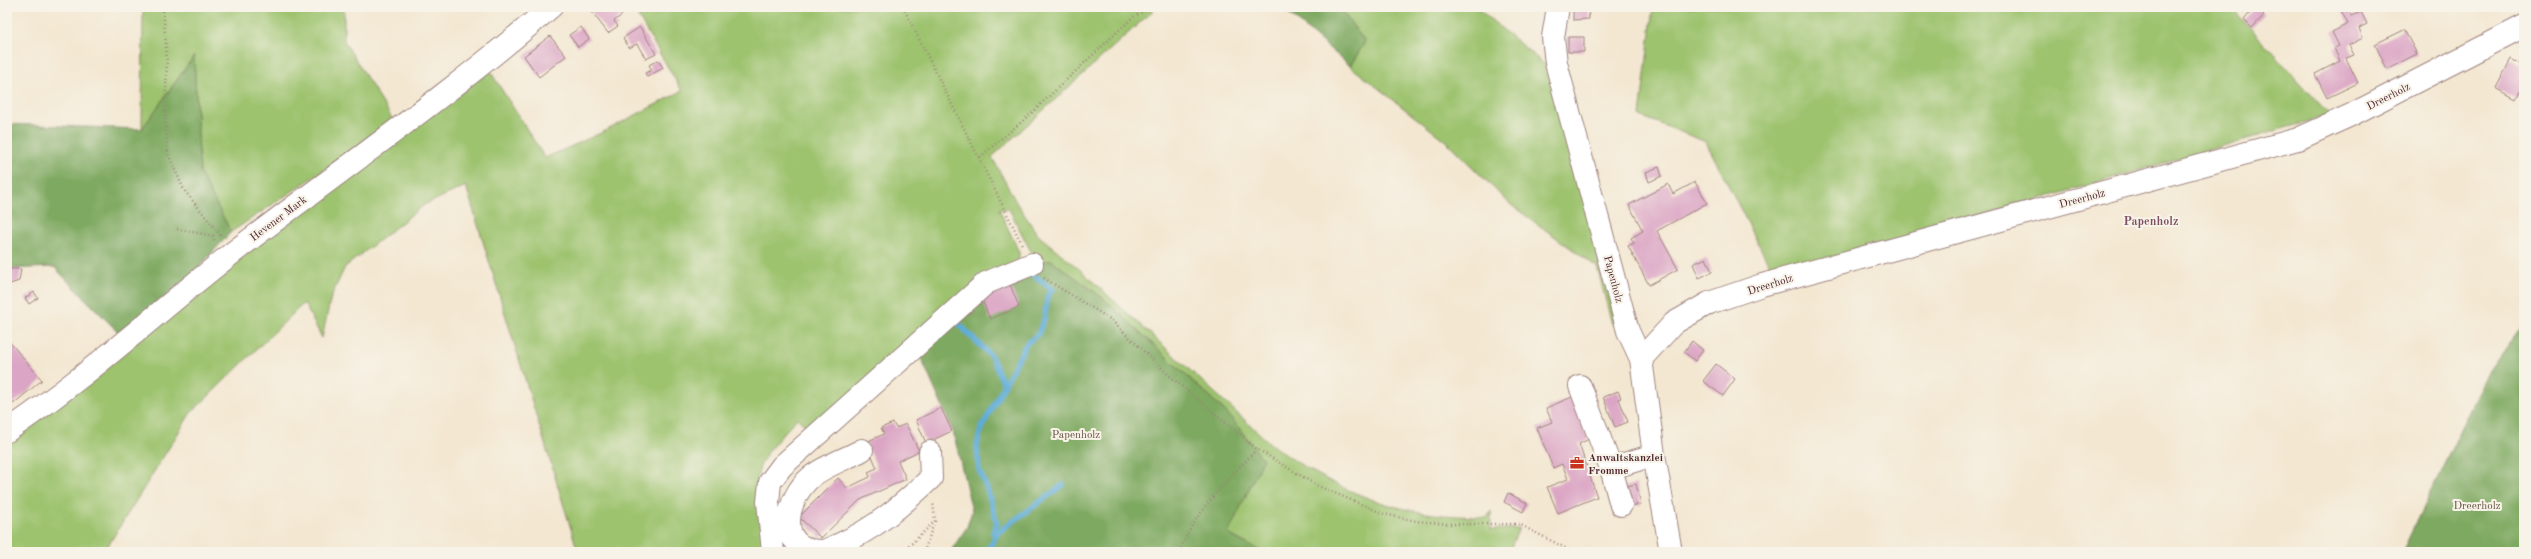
<svg xmlns="http://www.w3.org/2000/svg" width="2531" height="559" font-family="'Old Standard TT',serif">
  <rect width="100%" height="100%" fill="#f7f3e8"/>
  <filter id="ink" filterUnits="userSpaceOnUse"><feTurbulence type="fractalNoise" baseFrequency=".025" numOctaves="2"/><feDisplacementMap in="SourceGraphic" scale="8" xChannelSelector="R" yChannelSelector="G"/><feConvolveMatrix kernelMatrix="1 2 1 2 8 2 1 2 1" color-interpolation-filters="sRGB"/></filter>
  <filter id="wash" filterUnits="userSpaceOnUse"><feTurbulence type="fractalNoise" baseFrequency=".012" numOctaves="4" result="noise"/><feDisplacementMap in="SourceGraphic" scale="16" xChannelSelector="R" yChannelSelector="G"/><feGaussianBlur stdDeviation="0.9" result="paint"/><feColorMatrix in="noise" values="0 0 0 0 0 0 0 0 0 0 0 0 0 0 0 0 0 1.4 0 .05"/><feComposite in="paint" operator="in"/></filter>
  <g filter="url(#wash)">
    <rect width="100%" height="100%" fill="#f3e7d1"/>
    <path fill="#9dc36e" stroke="#74714c" d="M143,7H344V41L395,123L231,232L200,174L194,56L142,129Z
      M634,7H1157L992,157L1016,202L1038,235L1077,267L1272,445C1319,479 1368,504 1426,513C1446,516 1467,516 1487,518L1491,511V530L1519,528L1509,552H1262L1228,534V414L1103,298L1051,260L1037,263L1009,209H999L1019,252V259L811,431L797,418C786,432 769,447 761,464C751,485 763,528 764,552H578L466,186L424,205L345,267L331,297L322,338L304,303L190,414L104,552H7V439L199,289L490,71L545,158L603,132L682,91L633,8Z
      M1339,7H1476L1556,74L1621,326L1612,324L1597,267L1511,205L1448,143L1350,66L1365,42Z
      M1653,7H2231L2330,115L1775,276L1706,142L1640,116Z"/>
    <path fill="#7ea961" stroke="#646446" d="M1281,7H1339L1365,42L1350,66Z
      M194,56L200,173L231,232L190,277L119,333L54,267L7,269V124L142,129Z
      M1051,260L1103,298L1228,414L1263,459L1228,534L1262,552H950L967,527L972,511L953,431L919,353L979,294L1037,263Z
      M2524,323V552H2402L2488,373Z"/>
    <g fill="none" stroke-linecap="round" stroke-linejoin="round">
      <path stroke="#5dacd7" stroke-width="5.5" d="M953,318L991,356L1004,385
        M995,538L997,533L1063,485
        M986,552L995,538L993,532L997,523L987,489L979,470L977,446L981,429L1026,344L1038,334L1044,319L1048,294L1053,290L1032,274"/>
    </g>
    <g id="blocks">
      <path fill="#dba5c5" d="M588,7H630L631,8L614,21L618,26L608,33Z
        M1573,7H1588L1589,19L1573,20Z
        M1607,7H1628V9L1607,8Z
        M2255,7L2264,15L2252,28L2244,20Z
        M2339,7H2348L2352,16L2361,12L2367,24L2359,28L2363,38L2349,45L2354,55L2346,58L2358,83L2327,98L2315,74L2340,61L2334,48L2339,46L2332,32L2348,24Z
        M581,27L589,39L578,47L569,35Z
        M640,27L656,54L646,59L637,44L629,48L623,38Z
        M2404,30L2417,54L2387,69L2375,44Z
        M550,36L566,56L539,77L524,56Z
        M1568,37H1584V52H1568Z
        M2511,59L2524,66V83L2516,99L2496,88Z
        M658,60L663,68L647,77L645,73L652,70L649,65Z
        M1659,167L1662,176L1649,182L1646,172Z
        M1695,182L1707,203L1657,231L1678,269L1649,285L1628,246L1634,243L1631,238L1643,231L1629,205L1668,184L1673,194Z
        M1706,258L1712,272L1699,278L1693,264Z
        M7,269H21L19,281L7,285Z
        M1009,282L1019,307L990,319L980,295Z
        M34,292L38,298L29,304L25,298Z
        M7,339L42,380L13,404L7,396Z
        M1692,341L1703,350L1695,361L1684,352Z
        M1716,364L1735,379L1723,396L1703,381Z
        M1618,391L1621,398L1619,399L1628,422L1615,427L1603,397Z
        M1572,397L1589,439L1579,444L1597,497L1558,513L1547,487L1568,479L1562,464L1553,468L1537,428L1552,422L1546,408Z
        M941,408L952,431L926,443L916,420Z
        M893,423L896,428L906,424L919,451L898,461L906,479L860,500L821,538L799,517L838,478L847,488L870,477L868,472L877,468L866,442L884,434L881,428Z
        M1636,484L1641,504L1628,507L1623,487Z
        M1508,493L1527,503L1523,512L1504,502Z"/>
    </g>
  </g>
  <g filter="url(#ink)">
    <use href="#blocks" fill-opacity="0" stroke="#9e837e" stroke-width="1"/>
    <g fill="none" stroke-linecap="round" stroke-linejoin="round">
      <defs>
        <path id="minor" d="M1558,7L1553,37L1556,63L1628,331L1641,359L1654,455L1671,552
          M1641,359L1674,323L1709,303L1762,285L2298,139L2351,115L2524,26
          M1580,386L1611,468L1621,505
          M7,431C88,377 159,310 235,251C341,170 450,94 551,7
          M862,450C846,459 824,466 811,477C785,499 775,550 821,551C826,551 833,547 838,545C875,529 902,505 931,478L930,452
          M1611,468L1654,455
          M773,552L768,502L770,482L782,466L986,283L1032,264"/>
      </defs>
      <use href="#minor" stroke="#9e837e" stroke-width="24"/>
      <path stroke="#9e837e" stroke-width="2.5" stroke-dasharray="1 3" stroke-linecap="butt" d="M163,7L167,60L165,115L168,154L184,190L222,237
        M903,7L1023,246
        M980,157L1025,119L1133,17L1152,7
        M177,229L213,236L215,243
        M1044,278L1110,319L1172,378L1257,449L1318,486L1384,514L1416,521L1450,524H1519L1573,552
        M903,552L935,521L933,502
        M924,552L934,523
        M1180,552C1192,514 1230,478 1257,449"/>
      <use href="#minor" stroke="#fff" stroke-width="22"/>
    </g>
  </g>
  <defs>
    <symbol id="office-bare" viewBox="-9 -9 18 18"><path d="M-6-3h4V-5.5h4V-3h4V5H-6ZM-1-4.5V-3h2v-1.5ZM-6 0V1H6V0Z" fill="#c8321e" stroke="#f7f3e8" stroke-width="2.5" paint-order="stroke"/></symbol>
  </defs>
  <g fill-rule="evenodd">
    <use href="#office-bare" x="1567" y="453" width="20" height="20"/>
  </g>
  <g text-anchor="middle" stroke-width="4" stroke-linejoin="round" paint-order="stroke">
    <g font-size="11" fill="#4a1f2b" stroke="#f7f3e8">
      <text transform="translate(2388 96) rotate(-27)" y="4">Dreerholz</text>
      <text transform="translate(2082 198) rotate(-15)" y="4">Dreerholz</text>
      <text transform="translate(278 218) rotate(-37)" y="4">Hevener Mark</text>
      <text transform="translate(1614 279) rotate(75)" y="4">Papenholz</text>
      <text transform="translate(1770 284) rotate(-17)" y="4">Dreerholz</text>
    </g>
    <g font-size="11" fill="#63503f" stroke="#f7f3e8">
      <text x="1076" y="438">Papenholz</text>
      <text x="2477" y="509">Dreerholz</text>
    </g>
    <g font-size="11" font-weight="bold" fill="#4a1f2b" stroke="#f7f3e8" text-anchor="start">
      <text x="1588" y="461">Anwaltskanzlei<tspan x="1588" dy="13">Fromme</tspan></text>
    </g>
    <g font-size="12" font-weight="bold" fill="#7d4e61" stroke="#f7f3e8">
      <text x="2151" y="225">Papenholz</text>
    </g>
  </g>
  <rect width="2531" height="559" fill="none" stroke="#f7f3e8" stroke-width="24"/>
</svg>
